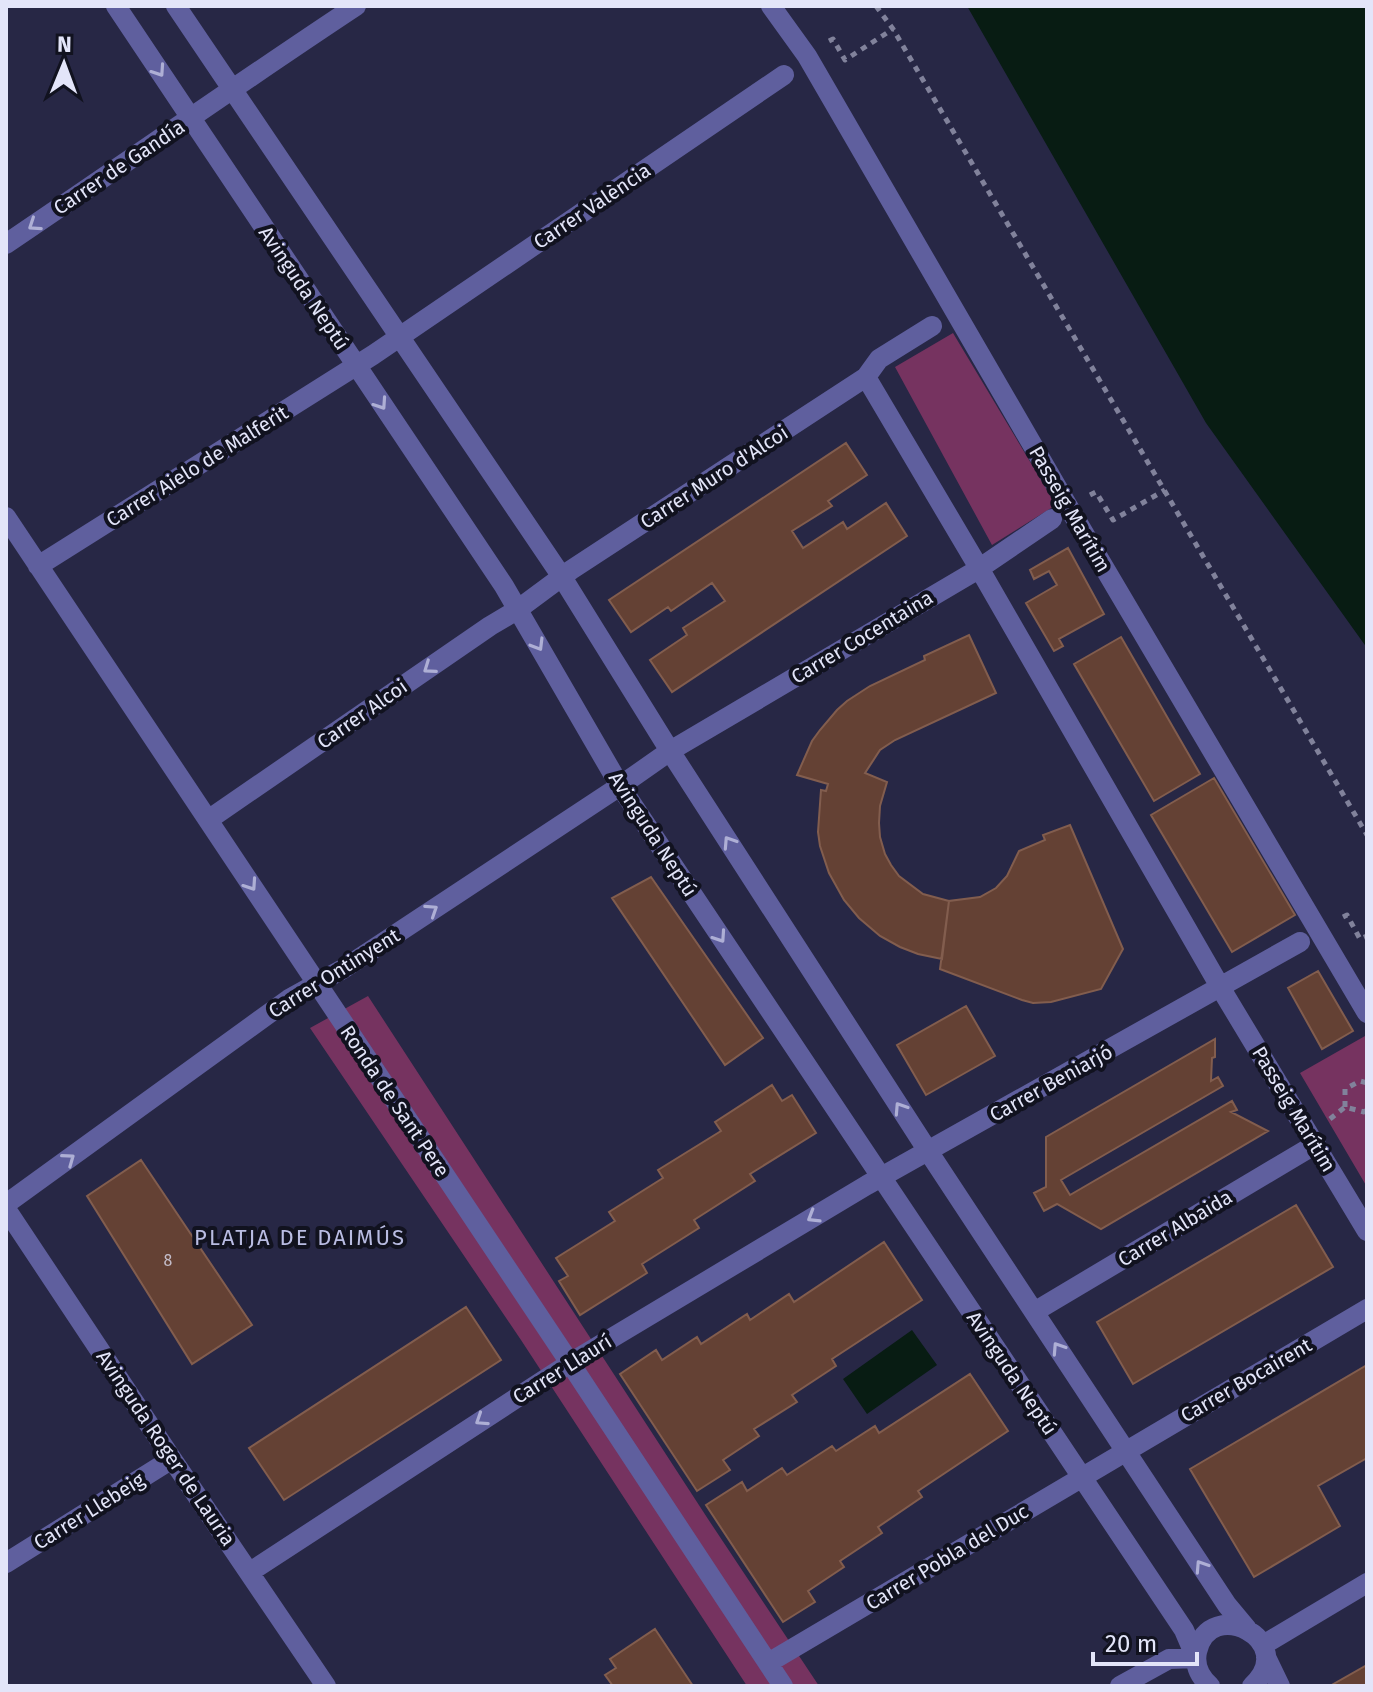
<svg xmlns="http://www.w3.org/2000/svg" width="1373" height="1692" font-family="'Fira Sans',sans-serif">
  <rect width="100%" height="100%" fill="#272745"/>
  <path fill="#763360" d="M953,333L1056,505L992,545L895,367Z
    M368,996L708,1519L819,1686H747L521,1340L310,1028Z
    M1365,1036L1367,1040V1187L1300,1073Z"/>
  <path fill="#081c13" d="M967,6H1367V648L1206,423Z
    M912,1330L937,1365L867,1414L843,1379Z"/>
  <path fill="#644134" stroke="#825d4e" stroke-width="2" d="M846,443L867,475L828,501L832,506L792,531L803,548L843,522L847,529L886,503L907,536L672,692L650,660L687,635L683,628L725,601L712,583L671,611L668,607L631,632L609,600Z
    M1068,548L1104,614L1059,639L1063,646L1054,651L1026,603L1057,585L1049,571L1034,579L1030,570Z
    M969,635L996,693L895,740L880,750L865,773L887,782L880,806L879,823L880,837L885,854L891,865L899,876L923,894L949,901L942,959L918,954L900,947L880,936L859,918L844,900L829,873L820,846L818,832L821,790L826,791L828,784L797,775L812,741L820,730L837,710L847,701L870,686L925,660L924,656Z
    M1121,637L1200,774L1154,801L1074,664Z
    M1214,778L1295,915L1232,952L1151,815Z
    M1070,825L1123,949L1101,989L1051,1002L1033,1003L1022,1000L940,969L949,901L980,897L996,888L1007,876L1019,851L1045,840L1043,835Z
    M651,877L763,1038L725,1065L612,898Z
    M1318,971L1353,1031L1322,1049L1288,988Z
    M966,1006L995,1056L926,1095L897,1045Z
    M1215,1039V1057L1212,1058L1211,1081L1218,1077L1223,1086L1061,1180L1070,1195L1232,1101L1237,1110L1231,1112L1268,1131L1101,1229L1057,1204L1044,1211L1034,1193L1046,1187V1137Z
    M772,1085L782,1101L792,1095L816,1133L750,1174L755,1181L694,1220L699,1228L642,1264L647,1273L580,1315L559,1281L568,1276L556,1258L615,1221L609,1212L663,1178L658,1170L721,1131L715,1122Z
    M141,1160L252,1325L192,1364L87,1196Z
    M1296,1205L1333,1267L1133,1384L1097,1322Z
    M884,1242L922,1300L832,1359L836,1366L792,1395L797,1402L754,1429L759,1436L723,1460L730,1470L697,1491L620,1374L656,1350L662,1360L697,1337L701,1344L747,1314L750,1320L789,1294L794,1302Z
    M466,1307L501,1360L284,1500L249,1448Z
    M1367,1365V1458L1318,1486L1340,1526L1254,1577L1190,1469Z
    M970,1374L1008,1431L918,1491L922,1497L878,1527L882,1533L840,1561L844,1567L808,1591L815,1602L783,1622L706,1505L742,1482L747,1491L782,1468L787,1475L832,1446L836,1451L875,1426L879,1433Z
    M655,1629L693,1686H613L605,1675L616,1668L610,1659Z
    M1367,1665V1686H1330Z"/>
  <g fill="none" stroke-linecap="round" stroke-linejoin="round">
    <path stroke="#81829b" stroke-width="5" stroke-dasharray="6 6" stroke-linecap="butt" d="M876,6L893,29L1367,835
      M829,41L833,39L845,60L893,29
      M1090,495L1096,492L1113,520L1165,490
      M1343,917L1347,915L1360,939L1367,936
      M1345,1107V1089L1360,1081L1367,1083
      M1330,1119L1345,1107L1364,1112L1367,1110"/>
    <path stroke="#5f5f9e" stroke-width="20" d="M116,6L504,586L620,786L1184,1630L1196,1658L1169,1659L1120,1686
      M176,6L562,577L670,751L928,1151L1227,1605L1247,1629
      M771,6L807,56L1069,508L1367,1013
      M6,244C123,165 238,84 356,6
      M932,326L879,359L866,377L979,568L1226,997L1367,1231
      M6,517L570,1363L783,1686
      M38,566L373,355L784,75
      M208,820L490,626L517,610L571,570L866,377
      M6,1204L289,999L343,969L620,786L670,751L977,570L1052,519
      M6,1209L172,1459L326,1686
      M1034,1312L1316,1144
      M6,1563L172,1459
      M250,1572L570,1363L867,1185L1300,942
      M1263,1645L1367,1583
      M1266,1657L1280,1686
      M768,1663L1367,1309
      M1210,1686C1200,1677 1194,1666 1197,1652C1209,1594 1301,1641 1252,1686"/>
  </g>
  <defs><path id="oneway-chevron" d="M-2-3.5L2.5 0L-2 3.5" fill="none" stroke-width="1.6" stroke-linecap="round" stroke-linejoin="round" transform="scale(2)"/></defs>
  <g stroke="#aeafd5">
    <use href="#oneway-chevron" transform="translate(159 71) rotate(56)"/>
    <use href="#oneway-chevron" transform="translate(34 225) rotate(146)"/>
    <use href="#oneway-chevron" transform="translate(381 404) rotate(56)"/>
    <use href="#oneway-chevron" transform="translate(538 645) rotate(59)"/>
    <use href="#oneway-chevron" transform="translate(429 668) rotate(145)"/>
    <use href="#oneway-chevron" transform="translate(729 842) rotate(-123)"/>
    <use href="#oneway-chevron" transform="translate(251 885) rotate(56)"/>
    <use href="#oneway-chevron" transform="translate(432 910) rotate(-33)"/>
    <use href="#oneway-chevron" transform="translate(720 937) rotate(56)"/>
    <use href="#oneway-chevron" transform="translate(900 1108) rotate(-123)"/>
    <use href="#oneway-chevron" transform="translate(69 1159) rotate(-36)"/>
    <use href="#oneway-chevron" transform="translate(813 1217) rotate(149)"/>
    <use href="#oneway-chevron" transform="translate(1058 1348) rotate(-123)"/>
    <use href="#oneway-chevron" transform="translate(481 1420) rotate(147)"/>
    <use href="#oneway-chevron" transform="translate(1201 1566) rotate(-123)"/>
  </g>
  <g text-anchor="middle" stroke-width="8" stroke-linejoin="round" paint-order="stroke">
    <g font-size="16" fill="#c3bcc8">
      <text x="168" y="1266">8</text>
    </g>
    <g font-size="20" fill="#e3e5f9" stroke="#11121f">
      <text transform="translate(119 167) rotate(-34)" y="7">Carrer de Gandía</text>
      <text transform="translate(592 206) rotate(-34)" y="7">Carrer València</text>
      <text transform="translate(304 288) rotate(56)" y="7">Avinguda Neptú</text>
      <text transform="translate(197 466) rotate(-32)" y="7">Carrer Aielo de Malferit</text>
      <text transform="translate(714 477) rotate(-33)" y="7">Carrer Muro d'Alcoi</text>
      <text transform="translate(1070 509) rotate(60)" y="7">Passeig Marítim</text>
      <text transform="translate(862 637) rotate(-31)" y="7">Carrer Cocentaina</text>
      <text transform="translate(362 714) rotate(-35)" y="7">Carrer Alcoi</text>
      <text transform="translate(653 834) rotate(57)" y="7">Avinguda Neptú</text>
      <text transform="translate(334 973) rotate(-32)" y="7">Carrer Ontinyent</text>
      <text transform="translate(1051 1083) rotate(-29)" y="7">Carrer Beniarjó</text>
      <text transform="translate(395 1101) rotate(56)" y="7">Ronda de Sant Pere</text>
      <text transform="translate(1294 1109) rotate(59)" y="7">Passeig Marítim</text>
      <text transform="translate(1175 1228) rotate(-31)" y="7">Carrer Albaida</text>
      <text transform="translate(562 1369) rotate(-32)" y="7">Carrer Llaurí</text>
      <text transform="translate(1012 1373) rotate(56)" y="7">Avinguda Neptú</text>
      <text transform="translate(1246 1380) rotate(-30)" y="7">Carrer Bocairent</text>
      <text transform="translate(166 1448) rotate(56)" y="7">Avinguda Roger de Lauria</text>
      <text transform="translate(89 1511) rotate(-32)" y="7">Carrer Llebeig</text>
      <text transform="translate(947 1557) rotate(-31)" y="7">Carrer Pobla del Duc</text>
    </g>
    <g font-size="22" letter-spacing="2" fill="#b9bce2" stroke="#11121f">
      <text x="300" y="1245">PLATJA DE DAIMÚS</text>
    </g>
  </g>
  <rect width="1373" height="1692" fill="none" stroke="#e3e5f9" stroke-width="16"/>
  <g transform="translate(64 64) rotate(1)" stroke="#11121f" stroke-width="6" paint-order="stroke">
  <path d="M0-6L14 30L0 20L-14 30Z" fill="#e3e5f9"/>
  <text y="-12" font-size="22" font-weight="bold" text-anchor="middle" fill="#e3e5f9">N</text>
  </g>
  <path d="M1093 1652v12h104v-12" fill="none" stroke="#e3e5f9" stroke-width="4"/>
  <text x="1105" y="1652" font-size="24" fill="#e3e5f9" stroke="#11121f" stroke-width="6" paint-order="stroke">20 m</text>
</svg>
